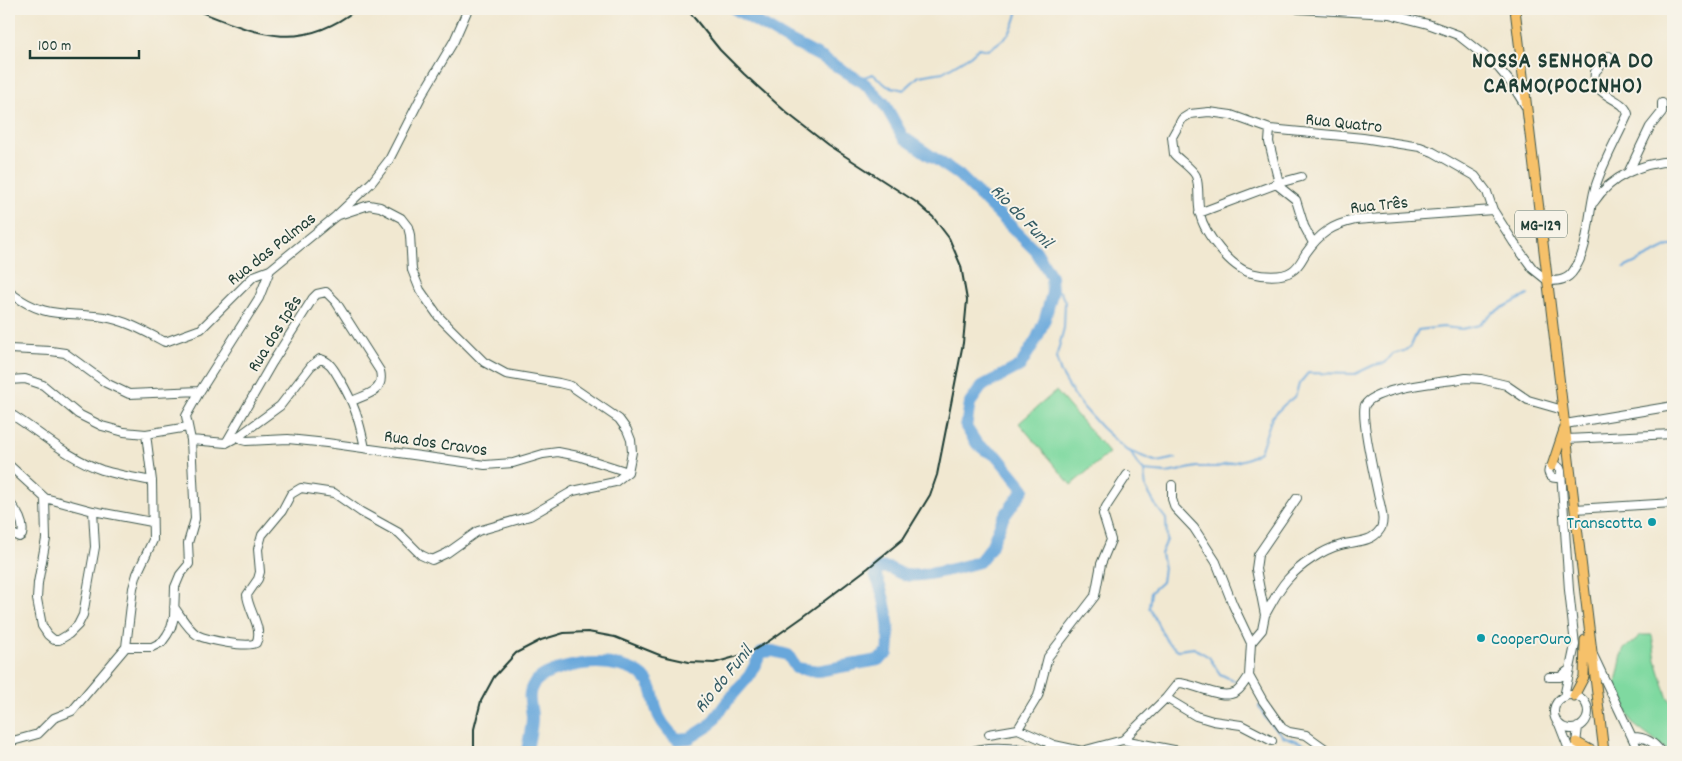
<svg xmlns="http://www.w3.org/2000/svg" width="1682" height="761" font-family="Dekko,sans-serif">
  <rect width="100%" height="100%" fill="#f7f3e8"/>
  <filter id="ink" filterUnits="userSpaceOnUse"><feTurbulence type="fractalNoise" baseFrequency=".02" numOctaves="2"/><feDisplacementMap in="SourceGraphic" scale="10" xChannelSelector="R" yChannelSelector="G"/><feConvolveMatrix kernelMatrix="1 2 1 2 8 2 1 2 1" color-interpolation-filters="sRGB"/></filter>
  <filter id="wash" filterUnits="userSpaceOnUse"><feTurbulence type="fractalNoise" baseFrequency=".0096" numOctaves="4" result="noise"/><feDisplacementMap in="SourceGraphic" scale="20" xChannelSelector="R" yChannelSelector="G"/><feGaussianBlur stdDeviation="1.12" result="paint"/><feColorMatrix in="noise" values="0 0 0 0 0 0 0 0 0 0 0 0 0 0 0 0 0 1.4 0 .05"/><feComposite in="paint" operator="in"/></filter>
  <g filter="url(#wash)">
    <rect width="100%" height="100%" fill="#f1e8d1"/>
    <path fill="#7fd9a0" stroke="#4f8b6a" d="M1056,391L1109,453L1071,485L1019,423Z
      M1641,635H1652L1656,660L1667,696L1673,704V752H1669L1633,724L1615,688L1623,650Z"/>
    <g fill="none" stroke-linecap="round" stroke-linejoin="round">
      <path stroke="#68a7db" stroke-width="2" d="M858,79L873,74L887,86L904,90L919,76L943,72L970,56L979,48L988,50C1008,37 1013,33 1018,9
        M1624,268L1669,246H1673
        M1052,285L1061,293L1065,302L1064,328L1056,358L1061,373L1072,392L1084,408L1101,427L1126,450L1157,462L1176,458
        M1130,451L1136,462L1144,471L1146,488L1156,506L1166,519L1167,540L1161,554L1164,568L1162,582L1151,592L1149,607L1167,642L1178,650L1194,648L1209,657L1220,674L1235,681
        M1144,471L1167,473L1197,467H1217L1246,459L1260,452L1272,417L1285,404L1295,397L1299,384L1308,373L1355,374L1374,365L1385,363L1393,354L1404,351L1411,346L1418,330L1443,327L1462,329L1479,325L1492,313L1528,295
        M1259,706L1266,719L1283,736L1305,744L1316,752"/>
      <path stroke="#68a7db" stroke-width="12" d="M527,752C528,741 532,729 532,718C532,706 526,696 533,685C542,670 580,663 597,663C611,663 633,667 644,677C653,686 653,697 656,708C659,721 668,731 677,739L690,738L709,726L730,698L749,676L762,652L773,651L788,655L796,668L818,671L878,660L888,653C891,628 886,598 875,574L879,568C892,566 895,572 905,575C923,578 961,567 979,562L991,547L1003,518L1024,489L997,456L985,450L977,444L966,427L970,403L982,386L1020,366L1037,338L1045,319L1052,293L1051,276L1036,251L959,175L903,137L884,103L864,83L823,58L786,39L735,9"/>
    </g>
  </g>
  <g filter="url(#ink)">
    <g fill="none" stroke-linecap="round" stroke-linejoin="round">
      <defs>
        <path id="minor" d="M1298,9L1389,14L1428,24L1458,35L1496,65L1511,83L1526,107
          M1270,129L1269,142L1279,183
          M1628,173L1650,127L1662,112V103
          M1276,184L1296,200L1304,226L1313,243
          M1594,202C1611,176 1642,163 1673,161
          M1493,210L1355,220C1332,225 1320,233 1306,253C1302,259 1299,267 1292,271C1282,278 1262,276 1251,273C1231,268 1204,233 1200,214C1197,202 1200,187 1196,176C1193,169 1179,160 1174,154L1172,137L1182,119L1190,114L1209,112L1231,115L1270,129L1363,138L1420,147L1433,152L1475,176L1487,192L1493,210L1514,243L1533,269L1548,281C1559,281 1568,280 1574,270C1589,249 1588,214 1595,188C1603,162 1617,139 1628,114C1624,97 1591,98 1595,72L1609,56
          M1199,213L1279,183L1301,177
          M9,292C47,320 62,311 104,317C125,320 146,332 165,342L201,329L254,276L270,270L336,216L372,182L389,160L422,95L454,41L468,9
          M9,349L51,351L65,353L106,383L129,394L200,391
          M9,380L25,379L43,385L78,414L102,426L124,432L146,434L188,427
          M9,413C40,432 67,458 102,470C118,475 136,478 152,481
          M1565,424L1673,406
          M239,436L242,440L246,441L288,439L327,443L485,465L513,463L543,454L558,452L578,456L628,472
          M1567,439L1673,434
          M191,440L226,443L239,436L280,406L311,366L320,359C330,361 334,370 339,378C354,403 359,419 365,448
          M226,443L272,363L313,298L317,294L326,292L336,302L380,371C385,392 367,394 352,401
          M9,465L45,498L93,511L152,522
          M1561,474L1557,478C1547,479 1545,467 1555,465L1560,468L1561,471L1569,590L1575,645L1564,697
          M1172,485V499L1175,508L1194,528L1216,562L1233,605L1251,643L1249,676L1263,701L1282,728L1289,732L1306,735L1327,750
          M45,498L46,539L38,583L37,599L42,626L48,635L54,640H59L69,634L78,625L83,615L95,547L93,511
          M9,502C17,511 25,523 22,535L19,537L9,532
          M1575,509L1673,503
          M174,607C181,616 187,628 197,635C207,640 247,648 256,643C264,629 248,610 247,595L258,579L260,572L258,549L262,535L282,511L291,494L301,488L334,493L361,512L399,533L421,555L432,560L447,553L478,531L530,516L573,491L615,482L628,472L632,452L631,440L627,430L619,419L571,386L559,383L506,374L484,362L439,317L420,290L412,270L410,235L408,227L401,218L380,207L369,205L336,216
          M1265,615C1272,603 1278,590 1287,580C1300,565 1322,550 1341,545C1354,541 1370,543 1379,531C1386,523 1381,508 1379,499C1376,484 1360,416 1365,405C1375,387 1446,382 1466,378L1481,379L1506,385L1528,400L1563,410
          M1251,643L1262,630L1265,615L1256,569L1258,555L1297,498
          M126,647L133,588L137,574L153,540L152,481L146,434
          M1593,655L1639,752
          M1549,677H1560L1570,669
          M1554 712a17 17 0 1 1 34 0a17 17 0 1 1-34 0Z
          M1166,698L1196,716L1213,721L1241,725L1272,741
          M1559,724L1570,752
          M1018,729L1038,696L1048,657L1095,596L1101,564L1111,540L1103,514L1106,507L1127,475
          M989,734L1018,729L1054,745
          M1633,737C1646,737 1654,742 1661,752
          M1123,740L1184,752
          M9,742L38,734L54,718L72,711L126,647H152L162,642L167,635L171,628L174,617L175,587L180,575L189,564L188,543L195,519L191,440L186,416L200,391L259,298L270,270
          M970,752C987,744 1025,749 1044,752L1054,745L1082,751L1123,740L1166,698L1178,683C1195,683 1221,701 1236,692C1242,688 1245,681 1249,676
          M1575,752L1578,727"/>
        <path id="major" d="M1515,9L1604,752
          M1552,466L1564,430
          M1574,696L1584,677L1585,640
          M1576,742L1594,752"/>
      </defs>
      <use href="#minor" stroke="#3e574c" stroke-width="10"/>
      <use href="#major" stroke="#3e574c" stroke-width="11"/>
      <use href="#minor" stroke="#fff" stroke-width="8"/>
      <use href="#major" stroke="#f6c16b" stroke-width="9"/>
      <path stroke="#1f3d34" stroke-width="2" d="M193,9C255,33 298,55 357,9
        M474,752V729L481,701L494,677L516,653L541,640L564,633L588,632L615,637L662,656L689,662L714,663L749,653L769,641L803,617L868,568L903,539L930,495L937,475L963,343L967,300L961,266L949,238L933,217L916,202L828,145L787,113L744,74L720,50L687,9"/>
    </g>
  </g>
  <g fill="#0f9aa8" stroke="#f7f3e8" stroke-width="2">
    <circle cx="1652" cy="522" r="5"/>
    <circle cx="1481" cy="638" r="5"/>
  </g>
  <g text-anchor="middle" stroke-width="4" stroke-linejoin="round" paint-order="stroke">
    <rect fill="#f7f3e8" stroke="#60746a" stroke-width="1" x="1515" y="210.5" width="52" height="27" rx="4"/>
    <g font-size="16" font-weight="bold" fill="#1f3d34">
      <text x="1541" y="230">MG-129</text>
    </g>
    <g font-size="18" fill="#1f3d34" stroke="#f7f3e8">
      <text transform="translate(1344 122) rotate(6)" y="6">Rua Quatro</text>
      <text transform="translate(1379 204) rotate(-6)" y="6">Rua Três</text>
      <text transform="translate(271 248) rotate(-38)" y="6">Rua das Palmas</text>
      <text transform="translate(274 333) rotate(-58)" y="6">Rua dos Ipês</text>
      <text transform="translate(436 442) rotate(8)" y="6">Rua dos Cravos</text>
    </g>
    <g font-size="18" fill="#0d838f" stroke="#f7f3e8" text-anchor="end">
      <text x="1642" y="528">Transcotta</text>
      <text x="1491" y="644" text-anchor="start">CooperOuro</text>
    </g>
    <g font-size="19" font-style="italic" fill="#355d66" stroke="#f7f3e8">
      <text transform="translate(1023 215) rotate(46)" y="7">Rio do Funil</text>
      <text transform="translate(722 678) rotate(-51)" y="7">Rio do Funil</text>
    </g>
    <g font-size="22" font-weight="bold" letter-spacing="1" fill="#1f3d34" stroke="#f7f3e8">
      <text x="1563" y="67">NOSSA SENHORA DO<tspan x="1563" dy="25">CARMO(POCINHO)</tspan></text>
    </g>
  </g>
  <rect width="1682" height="761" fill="none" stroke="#f7f3e8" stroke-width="30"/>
  <path d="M30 50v8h109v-8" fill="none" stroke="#1f3d34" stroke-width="2.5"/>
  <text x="38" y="50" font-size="15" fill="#1f3d34" stroke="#f7f3e8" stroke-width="4" paint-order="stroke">100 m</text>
</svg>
